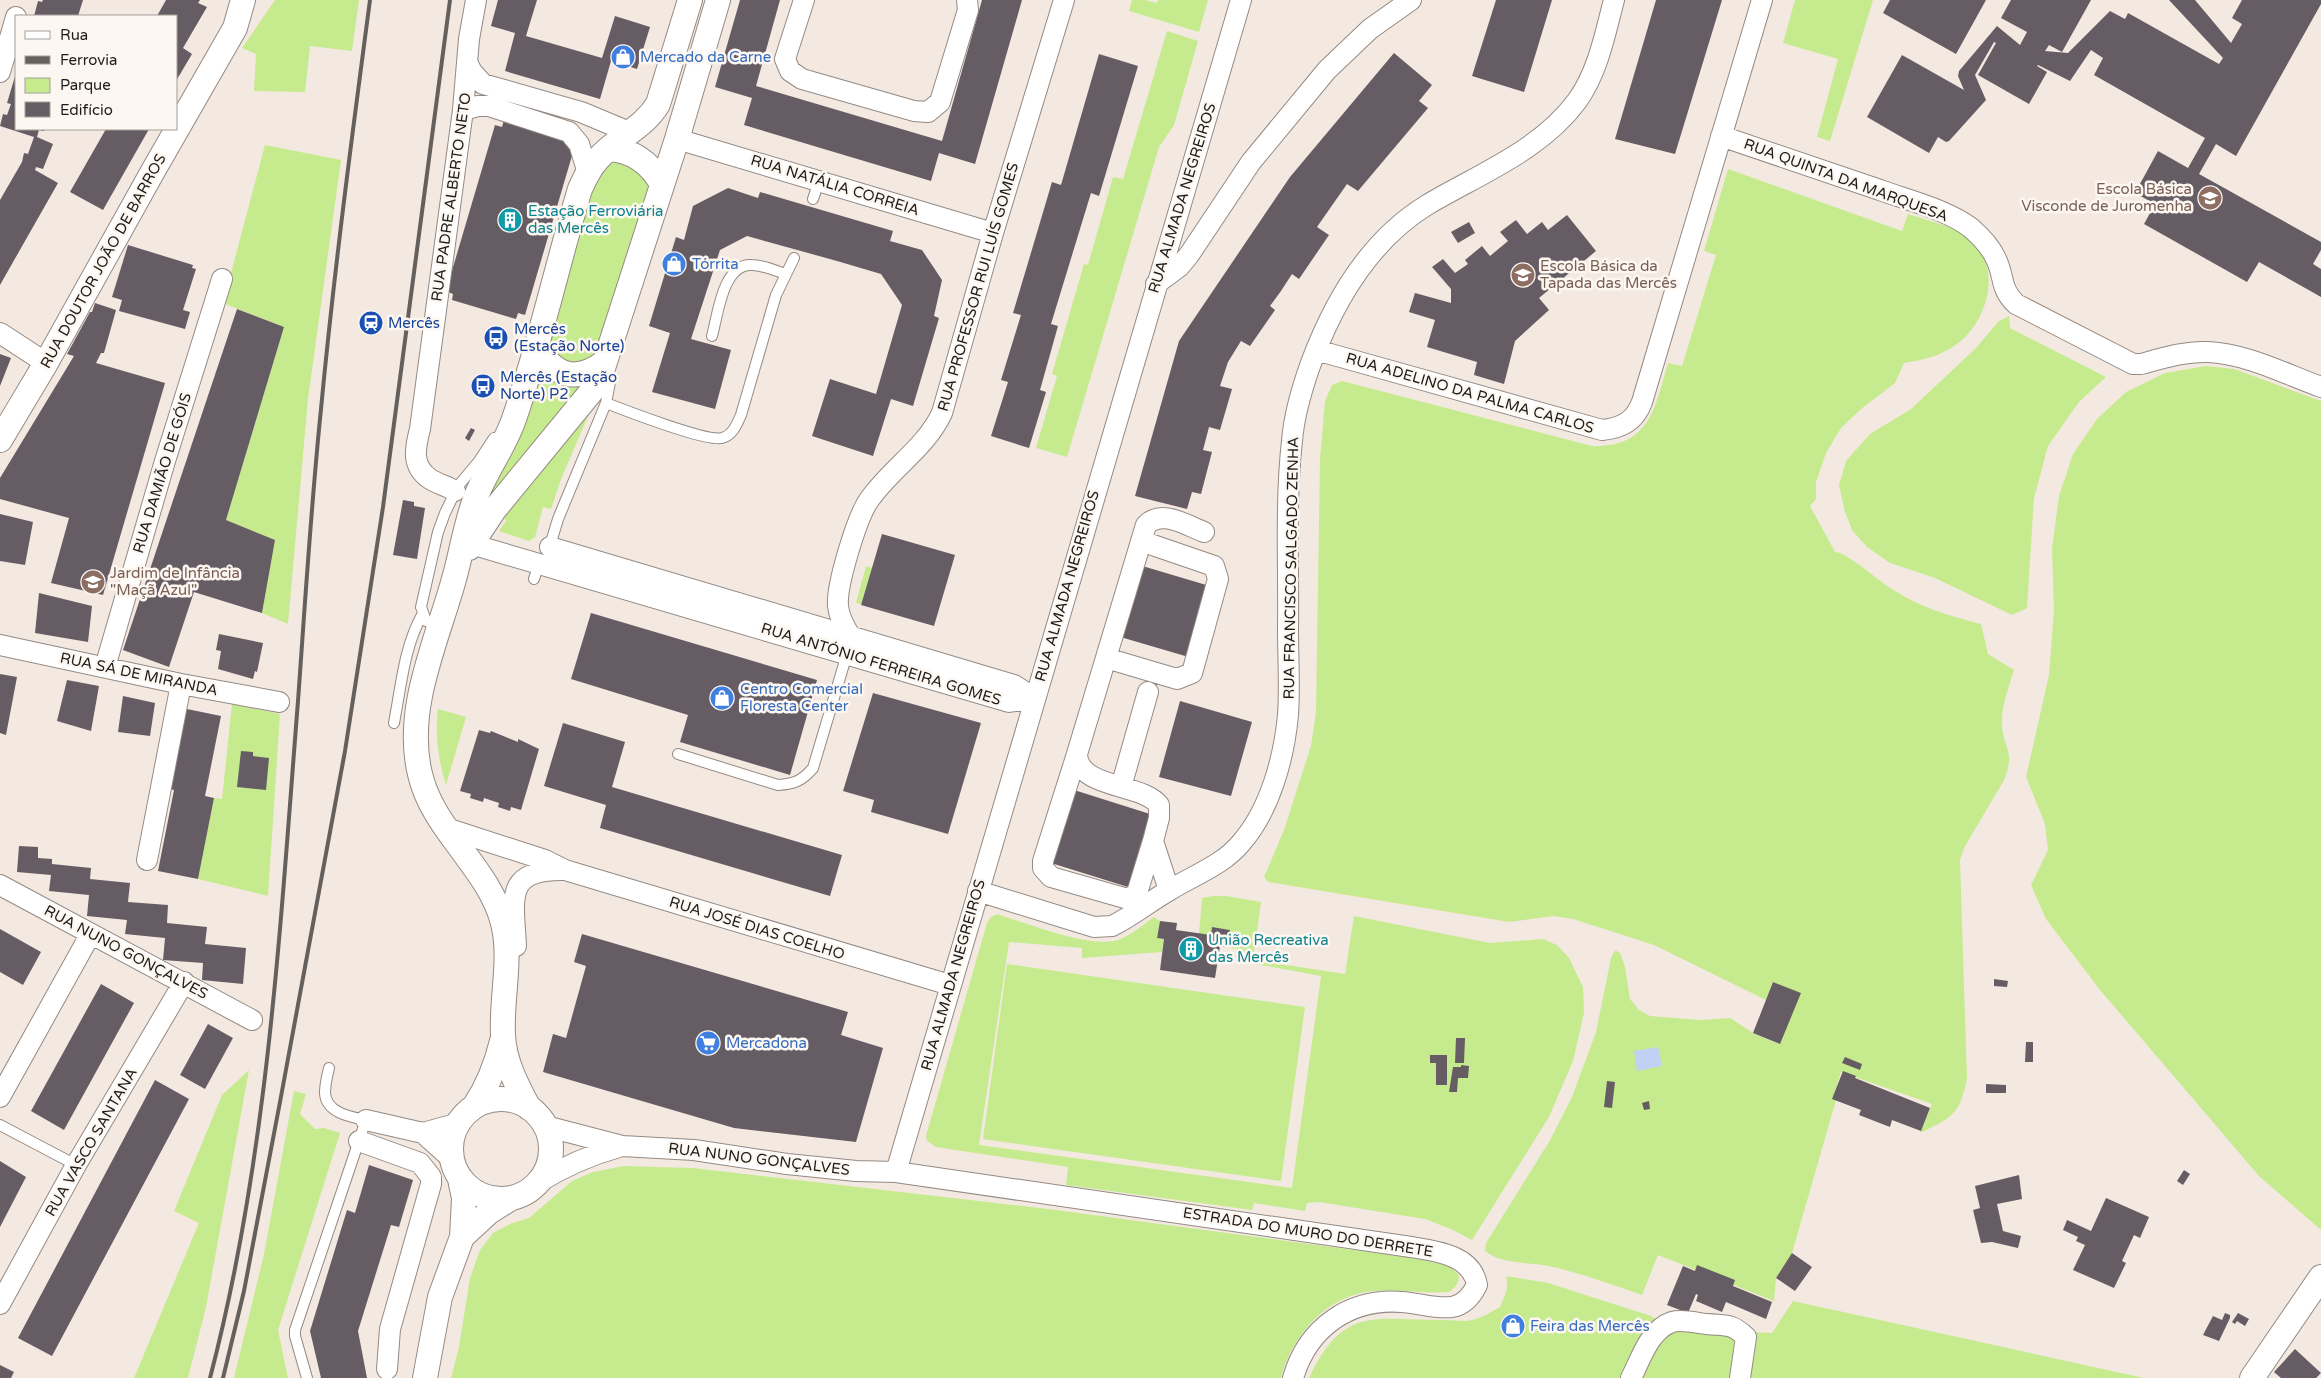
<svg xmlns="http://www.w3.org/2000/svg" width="2321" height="1378" font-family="'Varela Round',sans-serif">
  <rect width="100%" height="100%" fill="#f3e9e1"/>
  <path fill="#c6eb8e" d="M275,0H359L352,51L310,46L305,92L254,91L256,54L242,48Z
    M1132,0H1145L1157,3L1158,0H1208L1199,32L1129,11Z
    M1795,0H1873L1830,141L1817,137L1838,59L1783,43Z
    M1167,31L1198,41L1174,125L1159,147L1067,457L1036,448L1057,376L1052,374L1084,264L1088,265L1113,177L1123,179Z
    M265,145L341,160L308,399L288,624L262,613L275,540L226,520L284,327L223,303Z
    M622,161L646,177L649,187L602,349L592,361L565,364L547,345L586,191L609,163Z
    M1728,169L1902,231L1908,214C1923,219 1954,227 1965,235C2004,263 1990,319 1957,344C1941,356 1923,360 1904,363L1895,383L1861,409L1841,428L1826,453L1816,482V499L1810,506L1835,552C1849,553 1879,582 1895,591C1922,608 1950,616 1981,624L1988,654L2014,670C2009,687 2001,706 2002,724C2003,749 2016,750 2004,780L1964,848L1960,860L1967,1079C1959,1115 1953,1117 1920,1133L1932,1104L1841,1072L1837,1085L1840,1086L1792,1253L1776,1278L1774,1301L1658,1255L1642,1295C1611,1284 1580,1273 1549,1266C1528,1262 1501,1264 1485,1251L1486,1243L1549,1142L1572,1097L1596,1032L1611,958L1615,950L1620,953L1625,967L1630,999L1639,1010L1650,1016L1700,1020L1730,1018L1753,1033L1779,1044L1800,993L1773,982L1766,1000L1654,945L1573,919L1554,916L1509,922L1268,882L1264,877L1284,830L1311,746L1316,712L1320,459L1325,401L1332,385L1342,381L1592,446C1650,448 1655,407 1668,363L1682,366L1716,255L1704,251Z
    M2009,316L2010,328L2106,377L2079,402L2048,446L2034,498L2027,608L2012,615L1935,578L1890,563L1867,547L1852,530L1845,512L1839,485L1846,461L1870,434L1911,409L1976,348L1998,322Z
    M2206,366L2234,369L2321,401V1230L2259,1176L2100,990L2046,919L2031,885L2048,850L2045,824L2026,777L2049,675L2054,610L2052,549L2059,496L2073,454L2097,419L2126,392L2165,373Z
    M536,371C553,383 566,388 588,386L492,503L485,501Z
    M592,407L561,479L551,509L543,507L535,537L529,541L499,531L506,521L500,514Z
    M866,566L872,568L861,604L856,603Z
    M232,704L280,714L268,896L198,879L214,798L222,799Z
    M438,709L466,717L446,785C438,759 435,735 438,709Z
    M1213,896H1226L1261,902L1253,960L1345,974L1354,916L1490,943L1543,939L1557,945L1569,958L1583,987L1584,1013L1573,1061L1549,1117L1472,1240L1453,1230L1425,1219L1319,1202L1307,1203L1305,1211L1254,1203L1252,1210L1066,1185L1068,1167L936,1147L927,1141L926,1136L987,923L991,917L997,914C1026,923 1091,949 1118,940C1131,935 1143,925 1154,917L1160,921L1157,938L1164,939L1162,952L1082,958V948L1009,942L979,1145L1292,1188L1321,976L1251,963V953L1228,947L1230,930L1213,927L1211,935L1199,934L1202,898Z
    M1007,964L1305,1007L1281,1181L983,1139Z
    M249,1070L206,1307L188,1378H134L199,1223L174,1211L222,1095Z
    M294,1091L306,1094L300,1114L315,1129L324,1128L340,1133L278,1330L288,1378H234L264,1254Z
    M624,1166L693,1168L1048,1209L1413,1258L1449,1266L1459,1275C1459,1283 1456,1287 1449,1292C1425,1294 1401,1289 1376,1291C1329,1293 1292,1334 1281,1378H451L459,1347L470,1278L480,1250L493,1233L510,1224L529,1218L572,1181L593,1172Z
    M1506,1276L1548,1283L1648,1315L1679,1329L1772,1333L1793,1301L2144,1378H1309C1344,1303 1377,1321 1445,1320C1454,1320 1464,1322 1472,1320C1482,1318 1491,1312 1500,1307C1505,1296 1509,1288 1506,1276Z"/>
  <path fill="#c0d1f4" d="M1658,1047L1662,1066L1637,1071L1634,1051Z"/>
  <path fill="#665c63" d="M43,0H83L78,16H34L38,1L42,2Z
    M166,0H200L198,3L207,7L183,48L192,54L176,81V16H157Z
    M498,0H537L526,36L602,58L615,16L650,27L637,69L611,61L600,99L505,71L515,33L491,26Z
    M740,0H780L756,86L942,141L982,0H1022L975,164L939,153L931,181L744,125L752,98L715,87Z
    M1496,0H1552L1524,92L1472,76Z
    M1656,0H1722L1675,154L1615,139Z
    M1890,0H1986L1956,54L1883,13Z
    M2011,0H2091L2062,52L2049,45L2045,51L2068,53L2110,11L2125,19L2128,13L2219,64L2223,58L2169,0H2195L2231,43L2242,24L2232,18L2242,0H2321V4L2236,156L2216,144L2199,174L2321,242V250L2313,264L2321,269V297L2259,262L2247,282L2144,224L2155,204L2135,193L2158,151L2188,168L2205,138L2094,75L2103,58L2091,50L2070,81L2038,65L2037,66L2047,72L2029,104L1978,75L1996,43L2016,53L1994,42L1975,75L1986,100L1949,141L1946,142L1938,137L1929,153L1867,117L1902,55L1964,90L1958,76L1959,71L1997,26L2020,45L2027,32L2001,18Z
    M1394,53L1432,85L1419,101L1428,108L1358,191L1347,184L1317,227L1329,235L1299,279L1292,274L1281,291L1270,306L1275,310L1250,346L1241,341L1228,362L1220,386L1232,389L1220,430L1209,427L1203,450L1212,452L1201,494L1192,492L1187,509L1135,496L1179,341L1290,177Z
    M1099,54L1138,66L1099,196L1091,193L1051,324L1058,326L1040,390L1046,392L1029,448L991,436L1008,382L1001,380L1021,315L1013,313L1033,246L1052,182L1061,185Z
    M16,73V129H44V131L39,130L37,137L53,144L43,169L36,167L35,170L58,183L0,285V200L22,162L24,153L28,154L34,137L0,126L3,114L7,115L11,104L7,103Z
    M504,120L570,140L568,147L574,149L525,315L518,313L516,319L452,300L453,294L446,291L495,125L502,127Z
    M106,129H149L103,210L70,192Z
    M728,188L758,198L760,192L893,231L890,241L922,250L942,280L934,316L939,318L913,406L891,399L873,456L812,436L830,379L876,394L902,305L881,274L837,261L747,236L720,250L691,339L731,350L715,409L652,392L670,333L649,326L676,237L684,240L693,206Z
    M1567,215L1596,251L1539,298L1549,310L1515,341L1504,384L1474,375L1477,362L1427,347L1435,320L1409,312L1415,293L1451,303V289L1432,267L1443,259L1455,273L1468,264L1465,260L1482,246L1490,256L1508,241L1500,232L1516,220L1527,234L1542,222L1548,230Z
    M1469,222L1475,233L1458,243L1451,232Z
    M128,245L193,265L192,268L196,269L183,310L190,312L185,329L119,311L122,300L112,297Z
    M95,303L116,310L104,353H101L96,363L165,383L103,595L51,583L69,518L0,499V478L74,356L67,354L90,312H92Z
    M237,309L284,327L226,520L275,540L262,613L194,592L169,667L123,650Z
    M498,330L503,332L497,343L493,341Z
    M0,354L11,358L0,386Z
    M485,379L489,382L483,393L478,390Z
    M471,428L475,430L469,441L465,438Z
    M403,500L414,502V506L425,508L417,559L393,555Z
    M0,514L33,522L25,565L0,561Z
    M882,534L955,555L934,626L861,605Z
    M1139,565L1213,587L1192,658L1117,636Z
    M39,593L92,606L88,642L35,633Z
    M591,613L817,680L790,775L680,742L688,715L571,679Z
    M219,634L263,643L257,672L255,671L253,679L218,669L221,651L216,650Z
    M0,674L17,677L6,735L0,733Z
    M67,680L99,686L91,731L57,721Z
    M873,693L981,723L948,834L871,812L874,800L843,791Z
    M123,696L155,703L150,736L118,732Z
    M1180,701L1252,722L1231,796L1159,777Z
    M182,708L221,716L205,796L214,798L198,879L158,871L174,790L166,788Z
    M563,723L625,742L612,787L842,855L830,896L600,828L606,805L544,786Z
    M479,730L490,733L491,731L518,742V739L539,749L521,810L511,807L510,811L498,807L499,803L484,798L483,802L470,798L471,794L460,791Z
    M241,751L253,752V756L269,758L266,790L237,787Z
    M1074,790L1150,814L1128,887L1051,863Z
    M19,846L38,847V858L52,859V864L91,868L90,879L130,883L128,902L168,905L167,923L207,927L205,944L246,948L243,984L202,980L203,963L163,960L165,938L125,934L127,920L87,916L89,895L49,891L51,875L17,872Z
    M1160,921L1177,923L1176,930L1211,935L1212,927L1230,930L1228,947L1220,946L1215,978L1160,970L1164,939L1157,938Z
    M0,929L41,952L23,985L0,972Z
    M582,934L848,1012L841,1035L883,1048L856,1142L734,1128L543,1072L553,1034L566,1038L586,966L574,962Z
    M1994,979L2008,981L2007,987L1994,986Z
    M1773,982L1801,993L1780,1044L1753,1033Z
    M101,984L134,1003L64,1130L31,1111Z
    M208,1024L233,1038L205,1089L180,1075Z
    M1456,1038H1465L1464,1063H1455Z
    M2026,1042H2033V1062H2025Z
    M1430,1055H1447V1085H1436V1063H1430Z
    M1845,1057L1862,1064L1860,1070L1842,1063Z
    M1461,1065L1469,1066L1468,1078H1458L1457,1092H1449L1453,1067H1461Z
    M1843,1071L1856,1076L1855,1078L1930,1108L1921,1131L1892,1120L1890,1127L1859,1115L1861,1110L1832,1099Z
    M155,1080L189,1099L52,1356L18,1338Z
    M1607,1081L1615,1082L1612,1108L1604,1107Z
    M1986,1084L2006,1085V1093H1986Z
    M1649,1101L1650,1109L1644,1110L1642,1103Z
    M0,1161L26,1177L0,1227Z
    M369,1165L413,1180L399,1227L391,1225L358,1331L367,1378H321L310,1331L347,1210L355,1213Z
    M2184,1170L2190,1174L2183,1185L2177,1181Z
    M2019,1175L2022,1199L1997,1204L2003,1231L2021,1236L2018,1248L1992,1242L1981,1243L1973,1210L1980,1208L1975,1186Z
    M2106,1198L2149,1217L2140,1238L2134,1235L2122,1261L2126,1263L2114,1288L2073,1270L2085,1245L2076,1241L2078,1237L2063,1230L2067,1220L2091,1231Z
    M1792,1253L1812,1267L1795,1291L1776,1278Z
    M1697,1265L1735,1280L1733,1286L1772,1302L1766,1319L1726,1302L1722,1312L1696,1301L1698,1295L1696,1294L1688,1313L1667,1305L1683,1266L1695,1271Z
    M2225,1313L2230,1315V1318L2219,1341L2203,1335L2213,1316L2222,1320Z
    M2238,1313L2249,1319L2245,1326L2237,1321L2235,1324L2232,1322Z
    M2295,1349L2321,1373L2316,1378H2281L2274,1372Z
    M0,1365L14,1372L11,1378H0Z"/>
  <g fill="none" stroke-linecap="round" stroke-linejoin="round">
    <defs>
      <path id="service" d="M813,199L819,181
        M712,336C718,314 723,263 752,265C763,265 776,271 786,274
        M606,403C624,410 707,442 722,438C733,435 737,424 741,415L776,295L794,258
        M549,549L558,519L606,403L610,382L607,370
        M534,579L540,561
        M440,627L426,621L421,607L438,532L445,513L458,486L479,461L494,438
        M394,723C401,687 404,647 422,615
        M678,754L778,785C794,784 802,781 813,768L847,654
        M0,1125L76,1165
        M307,1378L295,1336V1330L366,1120C351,1117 326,1113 325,1093C325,1085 327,1076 329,1068"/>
      <path id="minor" d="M804,0L785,59L790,71L802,79L914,111L928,112L940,102L968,10L967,0
        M467,62L472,72L483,84L581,112L629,132
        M0,72L16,17
        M463,110L478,106H489L569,132L579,144L588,173
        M1721,136C1774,154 1827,172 1880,190C1907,200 1948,210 1971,228C1980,236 1990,246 1995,257C2005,275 1999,288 2016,304L2133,364H2141C2163,358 2185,351 2208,352C2248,354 2285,374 2321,387
        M677,139L993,233
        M1156,284L1179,267L1189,255L1251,162L1327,70L1370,29L1411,0
        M0,333L46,363
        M1316,350L1602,430C1622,428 1635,421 1642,402L1762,0
        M455,491C447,486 438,484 430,479C411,466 415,448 420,429L463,110L469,39L476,0
        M471,544L1009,702L1034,698
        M550,547L1014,685L1034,698
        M0,645L181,684L279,702
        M847,654L851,637C845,628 839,617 838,606C836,586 857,517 869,500C891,468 925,449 942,413L993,233L1064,0
        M1106,658L1177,679L1192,673L1218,579L1214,566L1141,541
        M105,667L165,461L222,279
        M1077,754L1043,861V868L1051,877L1128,899L1137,893L1153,841
        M1121,787L1148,692
        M446,828L545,860L565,870L950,985
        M147,860L181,684
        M0,885L252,1020
        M1169,890L1153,841L1159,818V805C1142,783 1078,789 1077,754L1146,525C1162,509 1186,525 1204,532
        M978,891L1094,927L1112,926C1133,916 1150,901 1170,890C1194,875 1223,865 1241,843C1270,810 1284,758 1288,715C1290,687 1288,658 1288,629C1289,567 1285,503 1292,441C1294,415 1302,388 1311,363C1334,301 1370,240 1427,205C1479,174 1540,151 1577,101C1598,72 1605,34 1614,0
        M516,946C514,901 503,869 563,870
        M0,1097L90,935
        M366,1120L423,1133L459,1123
        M545,1126L622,1146L694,1150L787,1164L856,1171L896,1172L1411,1247C1436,1251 1472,1255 1477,1285C1472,1295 1464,1305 1452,1307C1436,1309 1418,1303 1402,1302C1350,1298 1308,1327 1293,1378
        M423,1133L452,1159
        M359,1141L420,1163L431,1177V1184L390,1329L387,1369
        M896,1172L1241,0
        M539,1182C565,1166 590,1155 619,1147
        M0,1304L76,1165L184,982
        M1631,1378C1641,1359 1649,1330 1672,1322C1682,1319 1697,1323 1707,1324C1727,1326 1731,1323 1746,1337L1740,1378"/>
      <path id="tertiary" d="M608,149C633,150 650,163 662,184
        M536,345C554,376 575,384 605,362
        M0,440L46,363L153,171L235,28L243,0
        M469,548L494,510L595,387L603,368L677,139L718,0
        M451 1149a50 50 0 1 1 100 0a50 50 0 1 1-100 0Z
        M474,1107C488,1086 496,1066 502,1041
        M529,1108C517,1086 504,1061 503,1035C501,997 512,959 503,923C488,866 433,831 420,774C404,709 437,641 454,579C462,551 466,521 477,494C488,468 505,445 514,419C540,344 557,265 580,189C585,178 590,167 598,159C617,137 643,129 658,104L690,0
        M462,1237L489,1212L510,1199
        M425,1378L440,1297L462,1237L464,1198L460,1179
        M2252,1378L2321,1277"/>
    </defs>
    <use href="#service" stroke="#948a83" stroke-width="12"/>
    <use href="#minor" stroke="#948a83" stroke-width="22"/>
    <use href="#tertiary" stroke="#948a83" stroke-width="26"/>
    <use href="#service" stroke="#fff" stroke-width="10"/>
    <use href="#minor" stroke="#fff" stroke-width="20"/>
    <use href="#tertiary" stroke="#fff" stroke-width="24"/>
    <path stroke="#66605c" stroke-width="4" d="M210,1378C268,1157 280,927 298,701C305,604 311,506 321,409C334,272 352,136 370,0
      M223,1378L244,1291L280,1102L345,751L383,507L450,0"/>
  </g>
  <defs>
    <symbol id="shop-disc" viewBox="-11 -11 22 22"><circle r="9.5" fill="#3f7fe0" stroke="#fdf7f2"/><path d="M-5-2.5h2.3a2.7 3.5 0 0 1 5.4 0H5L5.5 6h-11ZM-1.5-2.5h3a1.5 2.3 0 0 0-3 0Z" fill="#fff"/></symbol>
    <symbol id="school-disc" viewBox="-11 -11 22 22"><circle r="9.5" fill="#8d6e63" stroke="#fdf7f2"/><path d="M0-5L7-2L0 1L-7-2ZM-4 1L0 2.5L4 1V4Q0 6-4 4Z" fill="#fff"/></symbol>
    <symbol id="building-disc" viewBox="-11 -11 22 22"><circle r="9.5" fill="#0f9aa8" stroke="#fdf7f2"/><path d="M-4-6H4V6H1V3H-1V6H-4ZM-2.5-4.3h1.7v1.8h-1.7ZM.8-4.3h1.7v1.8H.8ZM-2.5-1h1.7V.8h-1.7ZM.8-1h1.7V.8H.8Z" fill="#fff"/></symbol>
    <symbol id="station-disc" viewBox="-11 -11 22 22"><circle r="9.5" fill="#1a4fb4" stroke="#fdf7f2"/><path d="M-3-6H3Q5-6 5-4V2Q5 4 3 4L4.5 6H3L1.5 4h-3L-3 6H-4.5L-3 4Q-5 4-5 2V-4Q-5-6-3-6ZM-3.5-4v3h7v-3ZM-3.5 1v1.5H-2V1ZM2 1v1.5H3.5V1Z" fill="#fff"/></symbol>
    <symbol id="bus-disc" viewBox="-11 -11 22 22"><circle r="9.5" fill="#1a4fb4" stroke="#fdf7f2"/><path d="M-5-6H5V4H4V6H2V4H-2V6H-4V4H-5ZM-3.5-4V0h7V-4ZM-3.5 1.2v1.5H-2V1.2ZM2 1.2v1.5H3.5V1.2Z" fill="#fff"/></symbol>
    <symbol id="supermarket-disc" viewBox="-11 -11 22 22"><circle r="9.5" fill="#3f7fe0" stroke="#fdf7f2"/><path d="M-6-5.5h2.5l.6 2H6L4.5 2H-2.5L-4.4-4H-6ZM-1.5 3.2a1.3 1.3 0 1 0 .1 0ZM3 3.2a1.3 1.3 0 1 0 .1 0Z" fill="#fff"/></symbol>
  </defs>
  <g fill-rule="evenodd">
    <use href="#shop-disc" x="609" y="43" width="28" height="28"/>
    <use href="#school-disc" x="2196" y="184" width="28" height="28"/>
    <use href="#building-disc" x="496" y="206" width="28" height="28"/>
    <use href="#shop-disc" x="660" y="250" width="28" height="28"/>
    <use href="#school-disc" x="1509" y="261" width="28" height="28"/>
    <use href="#station-disc" x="357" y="309" width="28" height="28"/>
    <use href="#bus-disc" x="482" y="324" width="28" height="28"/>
    <use href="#bus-disc" x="469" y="372" width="28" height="28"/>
    <use href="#school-disc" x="79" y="568" width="28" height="28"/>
    <use href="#shop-disc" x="708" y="684" width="28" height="28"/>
    <use href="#building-disc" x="1177" y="935" width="28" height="28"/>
    <use href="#supermarket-disc" x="694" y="1029" width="28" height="28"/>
    <use href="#shop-disc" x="1499" y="1312" width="28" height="28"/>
  </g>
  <g text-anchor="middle" stroke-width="5" stroke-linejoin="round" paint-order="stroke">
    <g font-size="15" fill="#366cbe" stroke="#fdf7f2" text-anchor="start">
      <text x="640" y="62">Mercado da Carne</text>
      <text x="692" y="269">Tórrita</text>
      <text x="740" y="694">Centro Comercial<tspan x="740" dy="17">Floresta Center</tspan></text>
      <text x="726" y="1048">Mercadona</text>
      <text x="1530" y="1331">Feira das Mercês</text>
    </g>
    <g font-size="15" fill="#1e1b18" stroke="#fdf7f2">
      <text transform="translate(1846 180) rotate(20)" y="5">RUA QUINTA DA MARQUESA</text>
      <text transform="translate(835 185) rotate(17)" y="5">RUA NATÁLIA CORREIA</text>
      <text transform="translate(451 197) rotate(-82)" y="5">RUA PADRE ALBERTO NETO</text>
      <text transform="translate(1182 198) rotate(-73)" y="5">RUA ALMADA NEGREIROS</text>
      <text transform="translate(103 261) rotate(-61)" y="5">RUA DOUTOR JOÃO DE BARROS</text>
      <text transform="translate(978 287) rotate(-74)" y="5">RUA PROFESSOR RUI LUÍS GOMES</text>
      <text transform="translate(1470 393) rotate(16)" y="5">RUA ADELINO DA PALMA CARLOS</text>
      <text transform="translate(162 473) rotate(-73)" y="5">RUA DAMIÃO DE GÓIS</text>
      <text transform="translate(1291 568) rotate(-89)" y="5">RUA FRANCISCO SALGADO ZENHA</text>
      <text transform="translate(1067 586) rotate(-74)" y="5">RUA ALMADA NEGREIROS</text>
      <text transform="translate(881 664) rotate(17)" y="5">RUA ANTÓNIO FERREIRA GOMES</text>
      <text transform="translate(139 674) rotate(12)" y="5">RUA SÁ DE MIRANDA</text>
      <text transform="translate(757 928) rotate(17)" y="5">RUA JOSÉ DIAS COELHO</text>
      <text transform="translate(126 952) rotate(28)" y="5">RUA NUNO GONÇALVES</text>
      <text transform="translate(953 975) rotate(-74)" y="5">RUA ALMADA NEGREIROS</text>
      <text transform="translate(91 1142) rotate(-60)" y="5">RUA VASCO SANTANA</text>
      <text transform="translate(759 1159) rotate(7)" y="5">RUA NUNO GONÇALVES</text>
      <text transform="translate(1308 1232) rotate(9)" y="5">ESTRADA DO MURO DO DERRETE</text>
    </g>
    <g font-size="15" fill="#785e54" stroke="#fdf7f2" text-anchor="start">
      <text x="2192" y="194" text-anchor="end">Escola Básica<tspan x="2192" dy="17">Visconde de Juromenha</tspan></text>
      <text x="1540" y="271">Escola Básica da<tspan x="1540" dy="17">Tapada das Mercês</tspan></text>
      <text x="110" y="578">Jardim de Infância<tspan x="110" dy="17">"Maçã Azul"</tspan></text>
    </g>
    <g font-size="15" fill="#0d838f" stroke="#fdf7f2" text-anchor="start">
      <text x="528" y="216">Estação Ferroviária<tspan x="528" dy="17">das Mercês</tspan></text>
      <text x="1208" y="945">União Recreativa<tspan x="1208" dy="17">das Mercês</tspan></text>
    </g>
    <g font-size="15" fill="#164399" stroke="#fdf7f2" text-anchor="start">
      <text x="388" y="328">Mercês</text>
      <text x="514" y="334">Mercês<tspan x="514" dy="17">(Estação Norte)</tspan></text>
      <text x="500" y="382">Mercês (Estação<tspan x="500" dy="17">Norte) P2</tspan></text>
    </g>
  </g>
  <rect x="15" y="15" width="162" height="115" fill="#fdf7f2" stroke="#a49f9b"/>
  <rect x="25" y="31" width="25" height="8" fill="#ffffff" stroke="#a49f9b"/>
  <text x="60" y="40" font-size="15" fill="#1e1b18">Rua</text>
  <rect x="25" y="56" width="25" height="8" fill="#66605c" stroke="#a49f9b"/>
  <text x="60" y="65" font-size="15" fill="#1e1b18">Ferrovia</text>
  <rect x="25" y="78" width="25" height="15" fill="#c6eb8e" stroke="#a49f9b"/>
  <text x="60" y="90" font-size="15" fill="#1e1b18">Parque</text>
  <rect x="25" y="102" width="25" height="15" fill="#665c63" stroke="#a49f9b"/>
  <text x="60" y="115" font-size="15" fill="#1e1b18">Edifício</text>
</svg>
